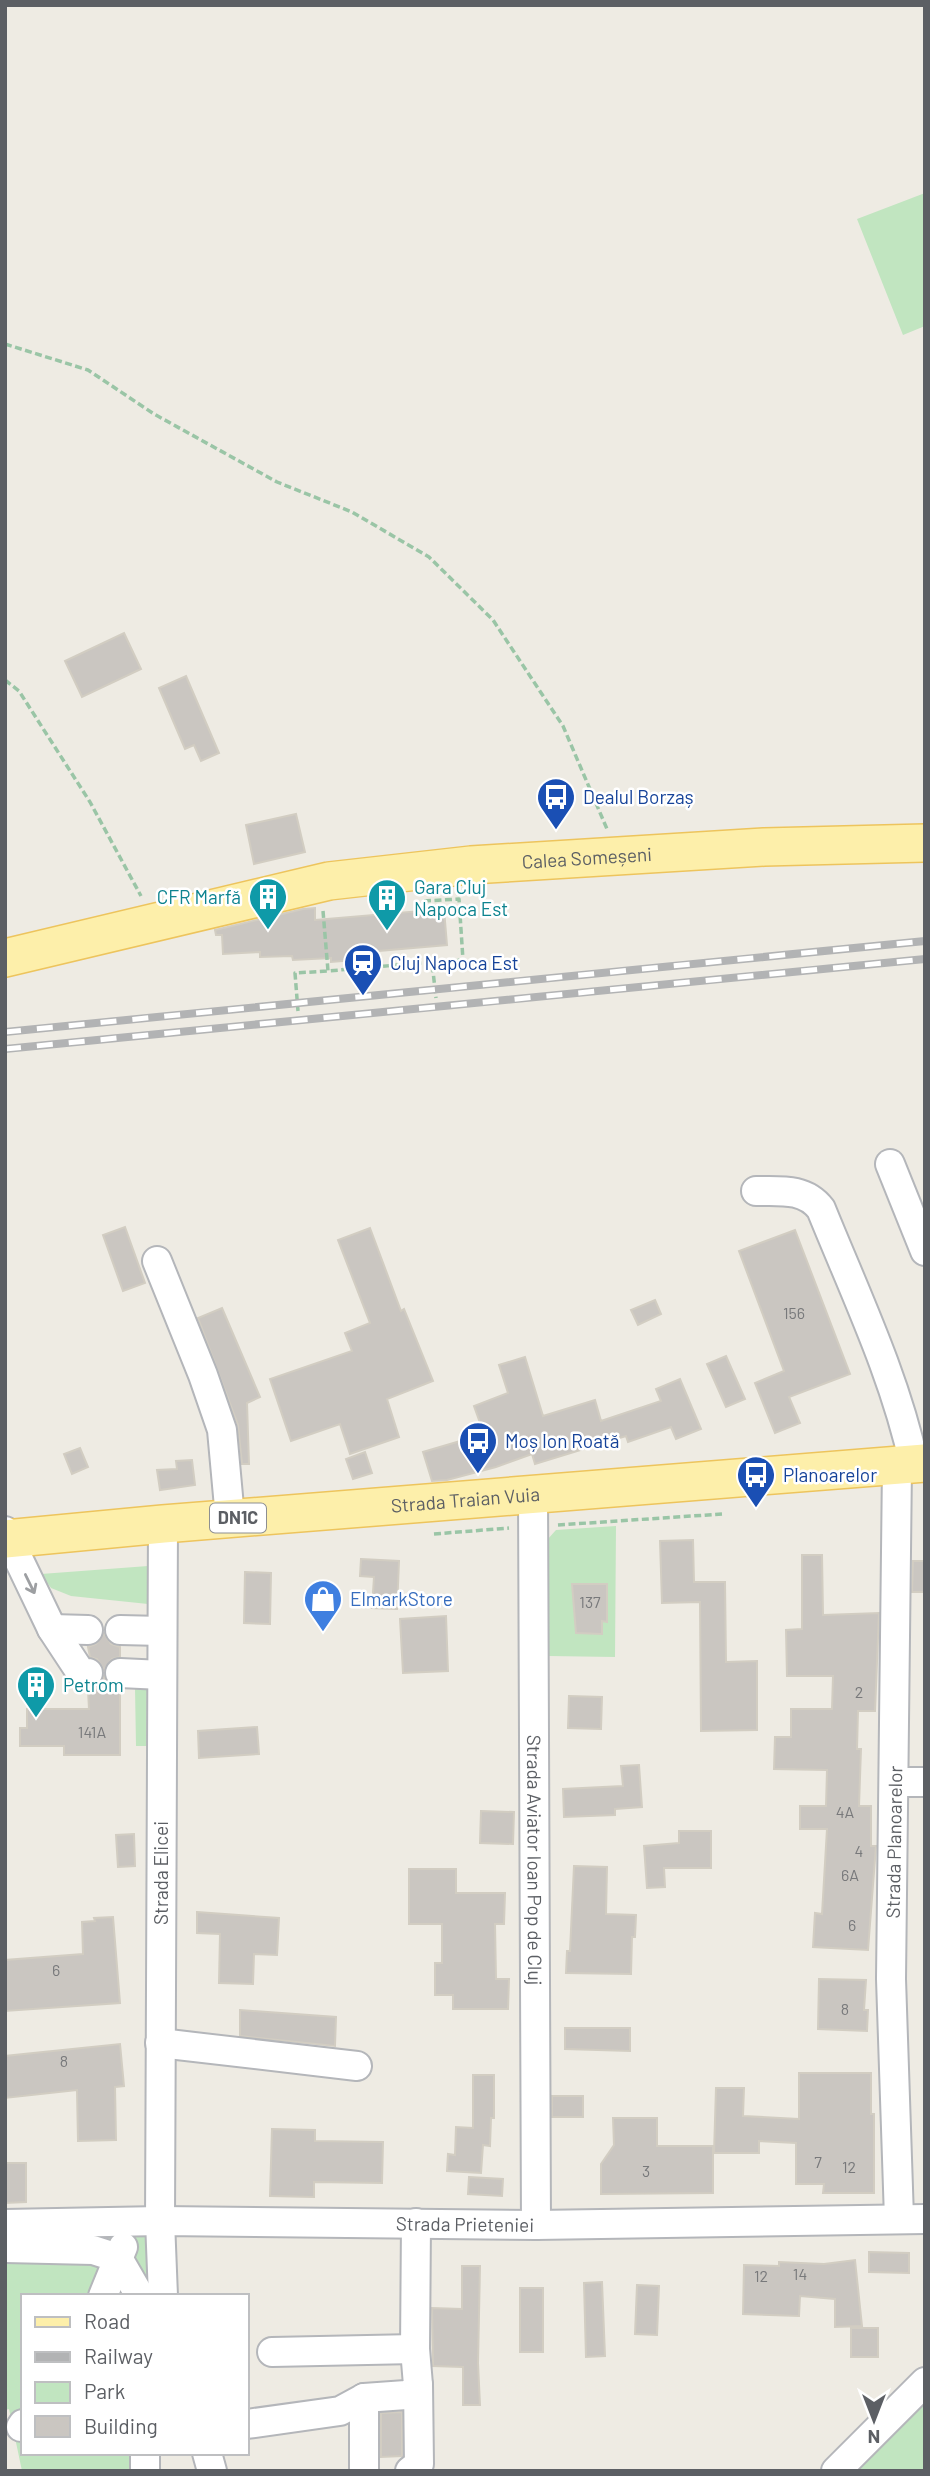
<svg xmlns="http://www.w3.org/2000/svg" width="930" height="2476" font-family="Barlow,sans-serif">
  <rect width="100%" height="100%" fill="#eeebe3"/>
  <path fill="#c1e5c0" d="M925,193V326L903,335L857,219Z
    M616,1526L615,1657L549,1656L547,1540L556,1530Z
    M148,1566V1604L71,1596L51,1588L41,1574Z
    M151,1687L152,1746H136L135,1688Z
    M149,2235L159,2296H23V2453H158V2471H22L9,2409L5,2410V2239Z
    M925,2370V2471H820Z"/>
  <path fill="#cac6c1" stroke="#d2cdc2" stroke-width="2" d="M124,633L141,669L82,697L65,661Z
    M186,676L219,753L201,761L194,745L185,749L159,688Z
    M296,814L305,852L254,864L246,825Z
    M315,908V920L444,909L447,945L367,952L368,959L331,962V958L293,960L292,956L260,957V952L223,954L222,935H216L215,930L303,909Z
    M125,1227L145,1283L123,1291L103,1235Z
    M370,1228L401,1311L404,1309L433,1381L387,1399L399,1437L350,1454L340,1424L291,1441L270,1379L352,1351L345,1333L370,1323L338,1240Z
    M795,1230L850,1374L789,1397L800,1423L775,1433L755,1383L784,1371L739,1251Z
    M655,1300L661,1314L638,1325L631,1310Z
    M222,1308L260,1397L247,1403L249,1464H242L238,1425L198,1318Z
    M726,1356L745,1399L726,1407L707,1364Z
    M525,1357L543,1416L595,1400L601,1421L661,1401L656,1389L680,1379L701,1429L676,1439L671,1427L628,1442L626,1436L535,1464L532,1454L496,1467L447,1480L432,1481L423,1452L484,1434L474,1406L508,1393L499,1365Z
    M80,1448L88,1467L72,1474L64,1454Z
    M365,1452L372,1473L353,1479L346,1459Z
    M192,1460L195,1485L160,1490L157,1470L177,1469L176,1461Z
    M693,1540L694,1582H725L726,1662L757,1661V1730L701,1731L700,1602L662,1603L660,1541Z
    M802,1555H822L823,1615L879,1613L875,1711H858L857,1749H861L859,1806H871V1846H876L868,1950L813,1947L815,1913L822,1914L827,1829H800V1806H826L827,1770L774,1769L775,1737H791V1709H832L833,1676H787L786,1630L802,1629Z
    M361,1559L399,1561L397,1609L372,1608L374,1577L360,1576Z
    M913,1561H925V1592H912Z
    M245,1572L271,1573L270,1624L244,1623Z
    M572,1584H607V1622L602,1621V1634L576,1633Z
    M446,1616L448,1671L403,1673L400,1619Z
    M104,1633L111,1644L120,1647V1657L112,1659L104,1670L97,1659L90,1657L88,1647L96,1644Z
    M104,1676L110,1687L120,1690V1755H64V1746H20V1728H27V1709H89L88,1690L97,1687Z
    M569,1696L602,1697L601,1729L568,1728Z
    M257,1727L259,1754L199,1758L198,1731Z
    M639,1765L642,1807L615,1809V1815L564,1817L563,1789L623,1786L621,1766Z
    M481,1811L514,1812L513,1844L480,1843Z
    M679,1831H711V1868H664L665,1887L647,1888L644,1846L679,1843Z
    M134,1834L135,1866L118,1867L116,1835Z
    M574,1866L607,1867L606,1914L636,1915L635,1937H632L631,1974L566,1973L567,1951H570Z
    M409,1869H456V1893H505L504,1924H495L496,1979H509L508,2009H453V1995H435V1963H442V1924H409Z
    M197,1912L279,1918L277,1955L254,1954L253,1984L219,1983L220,1934L197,1933Z
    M113,1917L120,2003L5,2011V1960L83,1954L82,1922L95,1921L94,1918Z
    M819,1979L866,1980L864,2010H868L867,2031L818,2029Z
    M240,2010L336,2017L335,2046L240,2036Z
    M565,2028H630V2051L565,2049Z
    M120,2044L124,2086L115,2087L116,2140L78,2141L77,2090L5,2098V2056Z
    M799,2073H871V2114H874V2193H823L824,2184H796V2143L759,2141V2153H714L716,2088H744L743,2116L799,2119Z
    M473,2075H494V2118H491L490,2146L483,2145L481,2173L447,2171L448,2154L455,2155L456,2127L473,2128Z
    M552,2096H583V2117H552Z
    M613,2118H657V2146H713V2193L601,2194V2164L614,2145Z
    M272,2129L315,2130V2141L383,2142L382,2183L314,2182V2197L270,2196Z
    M5,2163H26V2202L5,2203Z
    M469,2177L503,2179L502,2196L468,2194Z
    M869,2252L909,2253V2273L869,2272Z
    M855,2260L862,2326L835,2327V2299L800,2296L799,2316L743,2314L744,2265L779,2266V2262L824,2264Z
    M462,2266H480L478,2363L480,2405H463V2367L433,2366L432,2308L462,2309Z
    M602,2282L605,2356L586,2357L584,2283Z
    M637,2285L659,2286L657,2335L635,2334Z
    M520,2288H543V2352H520Z
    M851,2328H878V2357H851Z
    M402,2412V2456L381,2457V2413Z"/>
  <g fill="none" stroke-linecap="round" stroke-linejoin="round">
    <defs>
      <g id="minor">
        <path d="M890,1164L925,1251"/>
        <path d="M756,1191C781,1191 805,1188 821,1209C855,1293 895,1376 914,1464"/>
        <path d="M157,1261L203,1375L222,1430L230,1518"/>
        <path d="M897,1466L891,1979L899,2218"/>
        <path id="s1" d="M533,1494L536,2225"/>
        <path d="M163,1524L160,2221L163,2296"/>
        <path d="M5,1531L52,1629L81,1673H88"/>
        <path d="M52,1629L88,1630"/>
        <path d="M120,1630L162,1631"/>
        <path d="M120,1673L162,1675"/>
        <path d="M895,1782H925"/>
        <path d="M160,2043L357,2066"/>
        <path id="s2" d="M5,2224L160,2221L536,2225L925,2219"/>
        <path d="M5,2248L93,2250L118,2258L140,2296"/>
        <path d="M103,2296L123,2247"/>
        <path d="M272,2352L415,2349"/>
        <path d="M364,2398V2471"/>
        <path d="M247,2424L340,2411L364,2398L406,2395L413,2392L418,2385L415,2349L416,2223"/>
        <path d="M21,2427L23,2424"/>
        <path d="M207,2453L212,2471"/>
        <path d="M145,2471V2453"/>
        <path d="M410,2471L419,2464L418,2385"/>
        <path d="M836,2471L925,2382"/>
      </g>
      <g id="major">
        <path id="s3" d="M5,958L329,881L471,865L764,847L925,843"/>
        <path id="s4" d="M5,1539L163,1524L925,1463"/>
      </g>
    </defs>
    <use href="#minor" stroke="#b4b6ba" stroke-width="32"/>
    <use href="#major" stroke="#edc45d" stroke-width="40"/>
    <path stroke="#9ac5a6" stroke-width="3.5" stroke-dasharray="7 3.5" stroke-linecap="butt" d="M5,344L88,370L154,414L277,482L352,512L429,557L493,620L563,726L607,829
      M5,680L19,691L90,802L141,896
      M424,901L459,899L463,960L432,962
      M323,911L328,971L432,962L436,998
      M298,1011L295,973L328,971
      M558,1525L722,1514
      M434,1534L509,1528"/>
    <use href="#minor" stroke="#fff" stroke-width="28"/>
    <use href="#major" stroke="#fdefaa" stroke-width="37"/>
    <defs>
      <path id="rail" d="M5,1032L925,941
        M5,1049L925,959"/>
    </defs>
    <use href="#rail" stroke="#b2b3b4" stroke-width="8"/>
    <use href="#rail" stroke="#fff" stroke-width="5" stroke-dasharray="16" stroke-linecap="butt"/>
  </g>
  <defs><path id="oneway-shaft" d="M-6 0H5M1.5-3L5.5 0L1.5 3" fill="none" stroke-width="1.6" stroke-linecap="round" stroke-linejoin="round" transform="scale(1.75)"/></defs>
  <use stroke="#9d9fa2" href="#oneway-shaft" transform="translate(30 1584) rotate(64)"/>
  <defs>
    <symbol id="bus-pin" viewBox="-11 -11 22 30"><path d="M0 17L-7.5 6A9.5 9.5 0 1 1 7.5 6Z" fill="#1a4fb4" stroke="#fff"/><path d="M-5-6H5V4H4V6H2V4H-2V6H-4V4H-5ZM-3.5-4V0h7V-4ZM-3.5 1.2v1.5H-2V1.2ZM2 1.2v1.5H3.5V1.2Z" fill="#fff"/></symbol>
    <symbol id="building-pin" viewBox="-11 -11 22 30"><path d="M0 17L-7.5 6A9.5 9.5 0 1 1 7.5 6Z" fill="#0f9aa8" stroke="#fff"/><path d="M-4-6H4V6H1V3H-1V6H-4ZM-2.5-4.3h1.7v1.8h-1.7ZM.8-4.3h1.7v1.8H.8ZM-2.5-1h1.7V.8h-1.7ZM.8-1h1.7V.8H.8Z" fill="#fff"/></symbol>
    <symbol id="station-pin" viewBox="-11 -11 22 30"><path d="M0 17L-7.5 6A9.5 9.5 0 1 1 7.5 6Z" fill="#1a4fb4" stroke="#fff"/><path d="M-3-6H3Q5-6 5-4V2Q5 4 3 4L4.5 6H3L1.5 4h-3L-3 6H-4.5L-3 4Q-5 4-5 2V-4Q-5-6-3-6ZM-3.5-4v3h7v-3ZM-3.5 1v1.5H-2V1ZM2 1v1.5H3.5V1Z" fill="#fff"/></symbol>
    <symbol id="shop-pin" viewBox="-11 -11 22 30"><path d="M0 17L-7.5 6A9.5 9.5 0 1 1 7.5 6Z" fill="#3f7fe0" stroke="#fff"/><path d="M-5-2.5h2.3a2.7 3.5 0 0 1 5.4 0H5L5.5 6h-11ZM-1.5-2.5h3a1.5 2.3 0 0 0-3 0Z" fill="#fff"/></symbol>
  </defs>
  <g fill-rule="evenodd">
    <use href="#bus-pin" x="534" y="775" width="44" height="60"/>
    <use href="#building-pin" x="246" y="875" width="44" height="60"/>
    <use href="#building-pin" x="365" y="876" width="44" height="60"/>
    <use href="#station-pin" x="341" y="941" width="44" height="60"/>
    <use href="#bus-pin" x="456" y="1419" width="44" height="60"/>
    <use href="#bus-pin" x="734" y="1453" width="44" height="60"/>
    <use href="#shop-pin" x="301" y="1577" width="44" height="60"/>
    <use href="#building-pin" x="14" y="1663" width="44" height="60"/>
  </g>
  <g text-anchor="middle" stroke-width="5" stroke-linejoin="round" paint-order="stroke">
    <g font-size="16" fill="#78797b">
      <text x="794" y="1319">156</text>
      <text x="590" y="1608">137</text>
      <text x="859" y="1698">2</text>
      <text x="92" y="1738">141A</text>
      <text x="845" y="1818">4A</text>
      <text x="859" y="1857">4</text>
      <text x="850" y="1881">6A</text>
      <text x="852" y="1931">6</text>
      <text x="56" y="1976">6</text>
      <text x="845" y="2015">8</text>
      <text x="64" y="2067">8</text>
      <text x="818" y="2168">7</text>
      <text x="849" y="2173">12</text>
      <text x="646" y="2177">3</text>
      <text x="800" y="2280">14</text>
      <text x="761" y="2282">12</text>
    </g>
    <rect fill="#fff" stroke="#8d8f92" stroke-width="2" x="210" y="1503.5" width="56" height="29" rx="5"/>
    <g font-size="18" font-weight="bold" fill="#5c5f64">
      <text x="238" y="1524">DN1C</text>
    </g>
    <g font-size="19" fill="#164399" stroke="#fff" text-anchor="start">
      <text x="583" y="804">Dealul Borzaș</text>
      <text x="390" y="970">Cluj Napoca Est</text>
      <text x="505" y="1448">Moș Ion Roată</text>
      <text x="783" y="1482">Planoarelor</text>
    </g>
    <g font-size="19" fill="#5c5f64" stroke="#fff">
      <text dy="7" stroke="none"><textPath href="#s3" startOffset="592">Calea Someșeni</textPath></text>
      <text dy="7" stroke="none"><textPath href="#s4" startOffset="462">Strada Traian Vuia</textPath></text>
      <text transform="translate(894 1842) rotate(-89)" y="7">Strada Planoarelor</text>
      <text dy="7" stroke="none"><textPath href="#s1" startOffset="366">Strada Aviator Ioan Pop de Cluj</textPath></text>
      <text transform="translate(161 1873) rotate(-90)" y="7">Strada Elicei</text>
      <text dy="7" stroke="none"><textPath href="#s2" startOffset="460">Strada Prieteniei</textPath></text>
    </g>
    <g font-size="19" fill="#0d838f" stroke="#fff" text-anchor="start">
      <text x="414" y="894">Gara Cluj<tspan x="414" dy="22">Napoca Est</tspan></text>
      <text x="241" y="904" text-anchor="end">CFR Marfă</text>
      <text x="63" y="1692">Petrom</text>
    </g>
    <g font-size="19" fill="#366cbe" stroke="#fff" text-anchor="start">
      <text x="350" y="1606">ElmarkStore</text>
    </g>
  </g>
  <rect width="930" height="2476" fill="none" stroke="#5c5f64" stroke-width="14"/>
  <rect x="21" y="2294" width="228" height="161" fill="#ffffff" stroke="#bebfc1" stroke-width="2"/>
  <rect x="35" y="2317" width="35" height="10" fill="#fdefaa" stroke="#bebfc1" stroke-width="2"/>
  <text x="84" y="2329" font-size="21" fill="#5c5f64">Road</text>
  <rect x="35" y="2352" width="35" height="10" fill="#b2b3b4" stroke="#bebfc1" stroke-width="2"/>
  <text x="84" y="2364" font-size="21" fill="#5c5f64">Railway</text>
  <rect x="35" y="2382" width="35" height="21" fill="#c1e5c0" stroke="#bebfc1" stroke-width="2"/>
  <text x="84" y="2399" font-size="21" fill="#5c5f64">Park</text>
  <rect x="35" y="2416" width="35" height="21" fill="#cac6c1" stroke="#bebfc1" stroke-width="2"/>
  <text x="84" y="2434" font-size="21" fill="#5c5f64">Building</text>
  <g transform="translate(874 2420) rotate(180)" stroke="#ffffff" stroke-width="5" paint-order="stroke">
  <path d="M0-5L12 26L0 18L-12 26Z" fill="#5c5f64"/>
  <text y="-10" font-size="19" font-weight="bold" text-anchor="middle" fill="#5c5f64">N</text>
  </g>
</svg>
